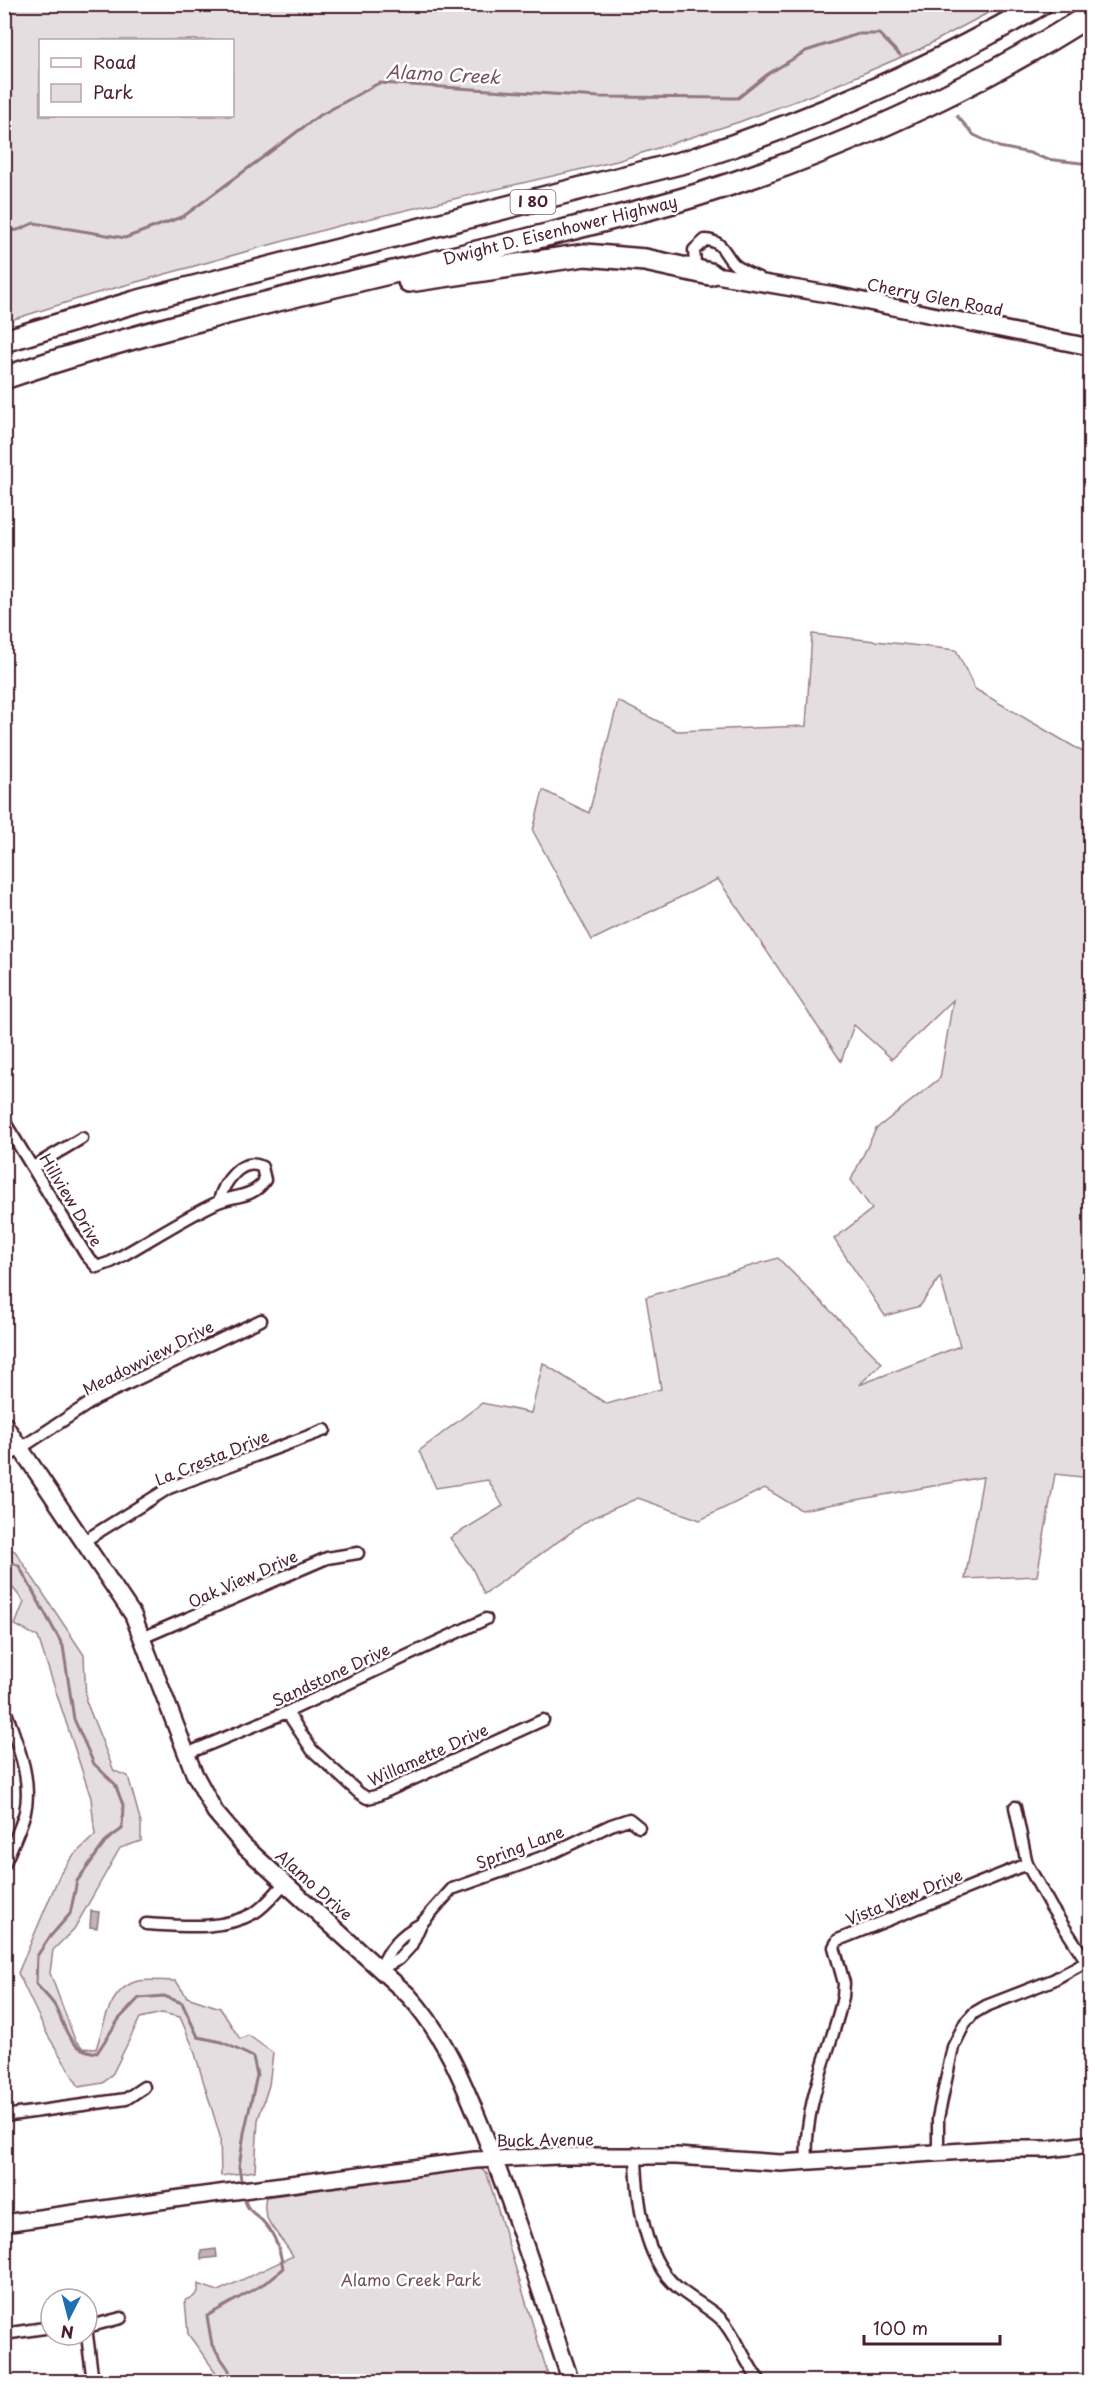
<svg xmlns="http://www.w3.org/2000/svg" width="1095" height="2386" font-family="'Playpen Sans',sans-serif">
  <rect width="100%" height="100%" fill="#fff"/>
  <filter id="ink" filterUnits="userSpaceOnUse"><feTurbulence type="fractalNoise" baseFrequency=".0167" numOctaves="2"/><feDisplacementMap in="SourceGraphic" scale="12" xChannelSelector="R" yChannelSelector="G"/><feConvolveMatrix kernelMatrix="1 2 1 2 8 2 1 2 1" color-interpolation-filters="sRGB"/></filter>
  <g filter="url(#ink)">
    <path fill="#e5dee0" stroke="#987e86" stroke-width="1.5" fill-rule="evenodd" d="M4,5L5,4L1003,5L920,49L820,92L739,122L617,161L338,226L90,295L5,322ZM232,40V116H40V40Z
      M812,634L956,650L975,689L1090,756V1478L1055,1474L1037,1576L965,1579L983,1477L801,1510L765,1488L700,1520L638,1498L590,1519L484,1594L472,1568L450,1538L503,1506L488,1480L436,1488L419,1451L482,1403L531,1413L543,1363L607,1404L661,1389L646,1297L778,1258L882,1363L859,1385L960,1346L940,1277L920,1306L885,1316L834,1239L872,1209L851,1180L876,1129L940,1078L953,1000L892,1059L854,1025L841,1061L718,879L592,940L533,831L543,790L589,813L618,701L677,731L806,726Z
      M4,1547L15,1551L84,1655L86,1701L114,1771L128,1776L141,1823V1841L120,1848L74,1929L53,1950L50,1973L75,2040L83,2048L96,2049C104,2025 109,1988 138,1981C149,1979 164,1981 176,1981L187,1997L220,2008L240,2039L248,2035L273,2053L269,2085L258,2120L255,2171L221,2176L220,2136L193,2047L180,2017L162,2013L140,2018L113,2073L103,2083L79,2087L47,2034L18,1973L60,1874L72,1857L95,1835L91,1798L38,1637L15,1625L24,1602L5,1578Z
      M476,2168L481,2169L487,2174L550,2381H222L188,2334L185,2300L193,2297L198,2292V2284L218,2291L293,2256C281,2235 259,2221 266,2197Z"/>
    <path fill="#c1b3b6" stroke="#91787e" stroke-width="1.5" d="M91,1911L99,1912L97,1928L90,1927Z
      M216,2249L217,2257L201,2259V2251Z"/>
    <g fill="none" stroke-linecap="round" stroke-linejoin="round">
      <path stroke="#91787e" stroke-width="3" d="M957,116L974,135L999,147L1030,153L1046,159L1090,164
        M4,231L18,230L34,223L125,238L184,216L317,117L379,83L599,97L738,98L768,74L806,51L858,34H879L900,55
        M4,1558L19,1566L63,1646L74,1719L94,1764L115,1784L123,1805L122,1829L107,1840L77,1881L70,1914L49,1938L37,1956L36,1984C42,1991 50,1998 55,2006C67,2029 67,2050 97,2053L119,2019L139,1998L164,1996L182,2003L198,2037L222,2042L253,2057L257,2075L244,2133L239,2167L242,2186
        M231,2382L229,2370L212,2345L207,2316L265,2283L283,2269C281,2253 277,2238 266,2225C256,2212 247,2214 244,2196"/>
      <defs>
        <path id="street" d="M703,269L695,263L694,250L705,240C723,241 723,252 733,263C739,270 750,274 759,278
          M4,1121L86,1255L97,1267L111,1262C146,1243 180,1220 216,1203C233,1195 254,1198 265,1180L262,1167C241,1156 223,1184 219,1201
          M33,1167L82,1138
          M4,1459L96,1399L261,1320
          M84,1541L169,1488L325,1430
          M142,1638L327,1558L358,1553
          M4,1706C15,1740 33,1776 25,1812C20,1830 11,1848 4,1865
          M287,1712L312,1750L359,1793L367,1798L376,1796L543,1720
          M186,1754L287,1712L486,1619
          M1015,1807L1027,1864L1051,1907L1089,1965
          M146,1924C181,1926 222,1931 254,1913C266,1906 275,1893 285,1883
          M380,1969L399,1959L411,1946L421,1924L452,1889L548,1855L611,1825L629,1819L639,1827
          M380,1969C389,1948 400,1935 421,1924
          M4,2116L126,2099L144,2087
          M938,2153V2118L953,2047L965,2023L974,2013L986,2006L1053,1980L1087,1961
          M636,2157C637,2199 643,2257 676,2286C690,2299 707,2306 721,2319C738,2337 744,2363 761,2382
          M807,2161C803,2104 831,2051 843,1997L844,1983L834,1947L838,1940L1027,1864
          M87,2327L121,2318
          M4,2334L51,2327
          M87,2335L93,2382"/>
        <path id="secondary" d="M710,274L834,295L1090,347
          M4,1424L133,1615L194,1773L215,1812L244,1846L408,1995C443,2033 462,2079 481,2126C515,2210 542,2296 571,2382
          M4,2223L181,2198L475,2160L558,2156H676L781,2163L995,2149H1049L1090,2144"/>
        <path id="highway" d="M409,281L585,255L645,260L710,274
          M4,341L135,302L688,161C811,121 929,70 1041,4
          M4,378C172,321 347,284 518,242C578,227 638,213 697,195C835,152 968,92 1090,15"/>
      </defs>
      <use href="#street" stroke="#4a1f2b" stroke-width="15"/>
      <use href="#secondary" stroke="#4a1f2b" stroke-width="20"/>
      <use href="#highway" stroke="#4a1f2b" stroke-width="26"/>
      <use href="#street" stroke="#fff" stroke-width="10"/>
      <use href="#secondary" stroke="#fff" stroke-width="15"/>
      <use href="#highway" stroke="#fff" stroke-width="21"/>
    </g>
  </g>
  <g text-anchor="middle" stroke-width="5" stroke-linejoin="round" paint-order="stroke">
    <rect fill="#fff" stroke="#80626b" stroke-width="1.5" x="510.5" y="190" width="45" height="24" rx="4.5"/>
    <g font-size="15" font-weight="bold" fill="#4a1f2b">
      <text x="533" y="207">I 80</text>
    </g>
    <g font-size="16" fill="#4a1f2b" stroke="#fff">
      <text transform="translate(560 230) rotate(-14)" y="6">Dwight D. Eisenhower Highway</text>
      <text transform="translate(935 297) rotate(11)" y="6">Cherry Glen Road</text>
      <text transform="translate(71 1200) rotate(59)" y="6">Hillview Drive</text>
      <text transform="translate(148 1358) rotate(-27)" y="6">Meadowview Drive</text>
      <text transform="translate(212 1458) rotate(-22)" y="6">La Cresta Drive</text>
      <text transform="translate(243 1579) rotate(-24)" y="6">Oak View Drive</text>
      <text transform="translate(331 1675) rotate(-25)" y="6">Sandstone Drive</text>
      <text transform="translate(428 1755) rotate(-24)" y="6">Willamette Drive</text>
      <text transform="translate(520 1847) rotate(-21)" y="6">Spring Lane</text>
      <text transform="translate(314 1885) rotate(42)" y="6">Alamo Drive</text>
      <text transform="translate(904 1897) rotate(-22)" y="6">Vista View Drive</text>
      <text transform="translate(545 2140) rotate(-1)" y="6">Buck Avenue</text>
    </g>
    <g font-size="16" fill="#714f58" stroke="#fff">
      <text x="411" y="2286">Alamo Creek Park</text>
    </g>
    <g font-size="18" font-style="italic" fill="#74535c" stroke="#fff">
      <text transform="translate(443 75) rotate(3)" y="6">Alamo Creek</text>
    </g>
  </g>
  <rect width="1095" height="2386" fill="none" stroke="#fff" stroke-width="24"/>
  <rect x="12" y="12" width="1071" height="2362" fill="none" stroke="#4a1f2b" stroke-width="2" filter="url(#ink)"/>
  <rect x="39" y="39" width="195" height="78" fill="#ffffff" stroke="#b7a5aa" stroke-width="1.5"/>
  <rect x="51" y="58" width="30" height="9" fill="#ffffff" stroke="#b7a5aa" stroke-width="1.5"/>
  <text x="93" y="69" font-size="18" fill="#4a1f2b">Road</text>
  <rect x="51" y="84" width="30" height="18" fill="#e5dee0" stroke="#b7a5aa" stroke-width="1.5"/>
  <text x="93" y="99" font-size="18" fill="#4a1f2b">Park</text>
  <g transform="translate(69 2317) rotate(186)"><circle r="28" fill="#ffffff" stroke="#b7a5aa" stroke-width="1.5"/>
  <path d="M0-4.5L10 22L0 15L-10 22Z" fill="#1f6fb2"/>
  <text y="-9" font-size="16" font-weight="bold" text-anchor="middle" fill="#4a1f2b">N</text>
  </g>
  <path d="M864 2335v9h136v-9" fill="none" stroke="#4a1f2b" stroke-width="3"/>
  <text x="873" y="2335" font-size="18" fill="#4a1f2b" stroke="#ffffff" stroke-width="4.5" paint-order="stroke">100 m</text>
</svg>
